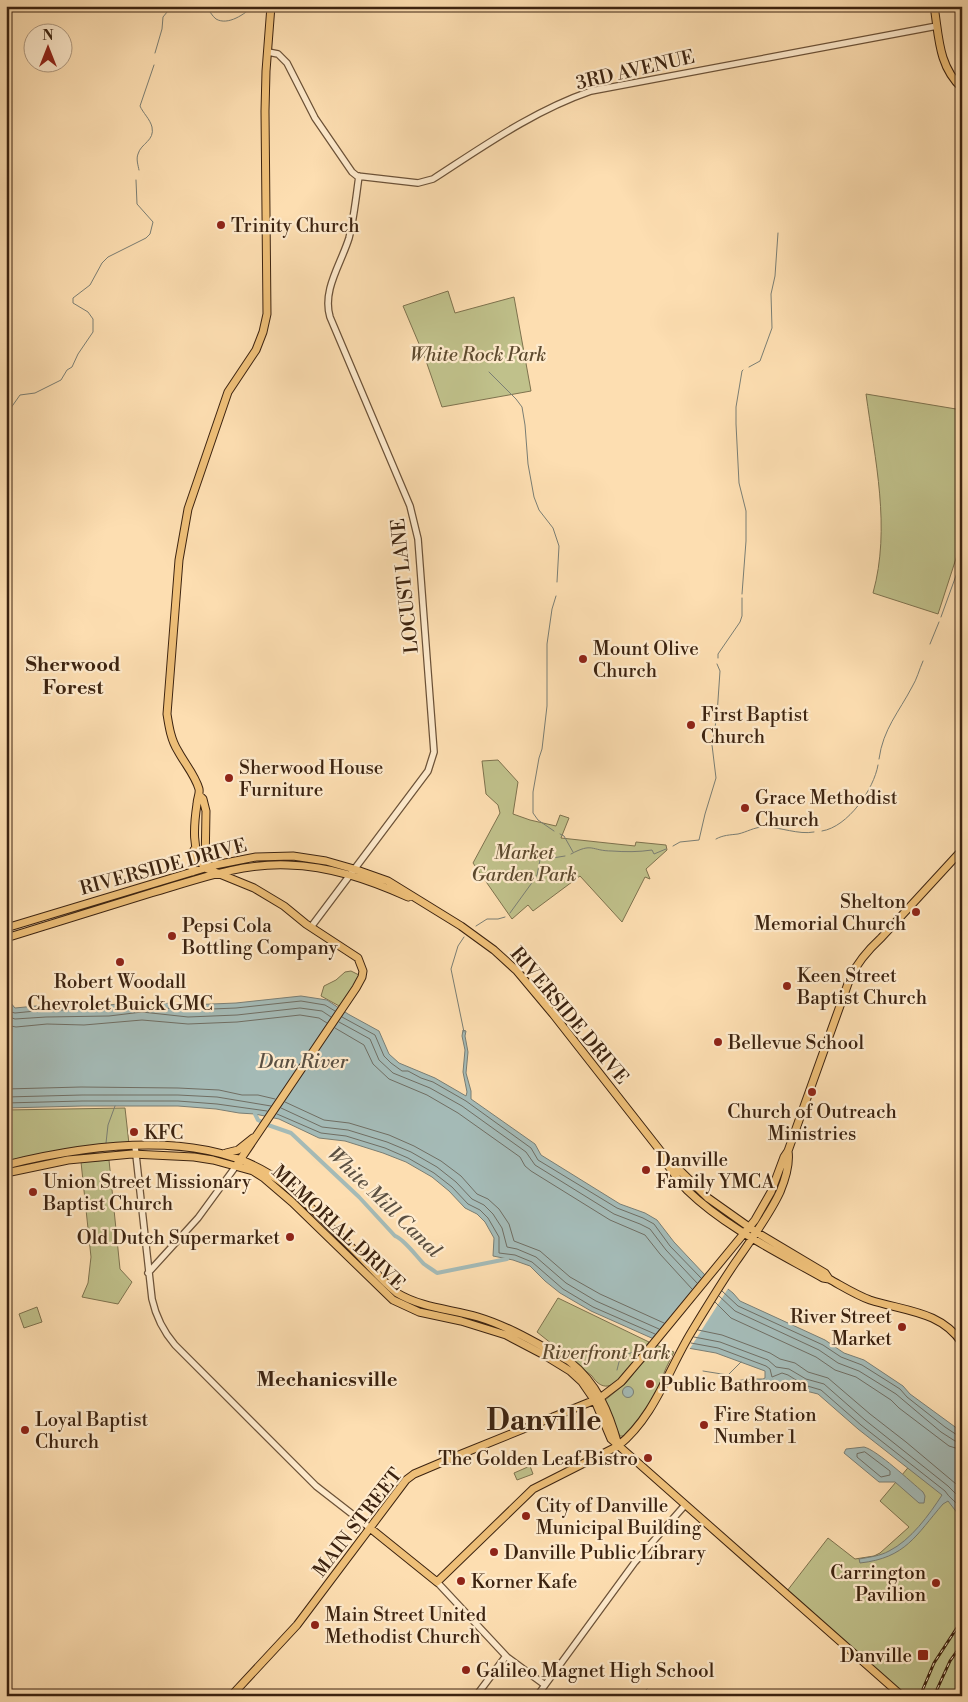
<svg xmlns="http://www.w3.org/2000/svg" width="968" height="1702" font-family="'Libre Bodoni',serif">
  <rect width="100%" height="100%" fill="#fddeb1"/>
  <filter id="stains"><feTurbulence type="fractalNoise" baseFrequency=".004" numOctaves="4"/><feColorMatrix values="0 0 0 0 .2 0 0 0 0 .09 0 0 0 0 .02 0 0 0 .5 -.17"/></filter>
  <radialGradient id="worn" r=".72"><stop offset=".6" stop-color="#630" stop-opacity="0"/><stop offset="1" stop-color="#630" stop-opacity=".3"/></radialGradient>
  <path fill="#c0c18b" stroke="#7e724e" d="M448,291L455,313L514,297L531,391L442,407L425,358L403,306Z
    M866,394L962,410V540L938,614L873,593C891,528 875,460 866,394Z
    M498,760L518,782L513,814L530,820L556,826L560,815L569,818L561,838L635,846L636,842L666,845L667,850L646,869L650,879L645,877L622,922L580,876L533,911L528,905L512,919L473,863L500,813L498,805L486,794L482,761Z
    M351,971L359,975V977L341,1007L321,996L324,986L336,980L345,972Z
    M125,1108L129,1144L6,1163V1110Z
    M109,1160L120,1269L132,1282L118,1304L82,1297L88,1283L91,1257L81,1162Z
    M558,1298L649,1342C640,1353 622,1383 608,1386C601,1387 596,1382 592,1376L537,1332Z
    M37,1307L42,1322L24,1328L19,1314Z
    M656,1345L674,1352L666,1368L651,1405L625,1436H620L604,1401L626,1383Z
    M912,1463L962,1513V1696H907L787,1591L828,1538L855,1559L874,1556L880,1553L909,1527L880,1501Z
    M530,1466L533,1474L517,1480L514,1473Z"/>
  <path fill="#a4bab6" stroke="#7a7e74" d="M6,990L10,1002L15,1008L46,1005H109L142,1001L187,1005L236,1003L301,996L327,1000L348,1014L379,1031L389,1054L399,1063L435,1078L466,1096L467,1092L463,1072L465,1050L462,1036L463,1030L466,1031L465,1036L468,1052L466,1073L471,1091V1099L535,1144L541,1155L620,1204L645,1213L657,1220L674,1242L705,1275L718,1281L733,1293L740,1301L825,1340L844,1353L864,1360L903,1386L910,1394L962,1432V1519L948,1501L943,1504C916,1535 906,1558 860,1563L859,1559C870,1557 880,1556 889,1551C911,1540 929,1515 942,1495L858,1429L818,1394L802,1390L795,1386L791,1392C780,1391 773,1381 764,1382C752,1382 746,1391 732,1386L730,1383C740,1379 753,1379 763,1379L765,1378V1371L716,1353L665,1344L591,1311L560,1293L545,1281L530,1266L513,1260L493,1256L494,1238L485,1222L477,1214L465,1208L449,1191L432,1177L406,1162L383,1153L345,1141L319,1138L279,1119L255,1114L239,1113L216,1109L178,1106H82L6,1108Z
    M622.5 1392a5.5 5.5 0 1 1 11 0a5.5 5.5 0 1 1-11 0Z
    M864,1447C877,1450 911,1482 923,1492L925,1496L924,1503H919L895,1482H879L844,1453L846,1449Z"/>
  <path fill="#fddeb1" d="M706,1273L720,1279L729,1287L689,1350L665,1346L652,1341Z"/>
  <g fill="none" stroke-linecap="round" stroke-linejoin="round">
    <path stroke="#706e63" stroke-width="1" d="M6,1005L11,1012L15,1013L46,1010H109L142,1006L188,1010L236,1008L301,1001L325,1005L335,1011
      M6,1016L15,1019L46,1017L109,1016L142,1012L188,1017L237,1015L300,1008L322,1011L331,1017
      M342,1017L375,1035L384,1056L391,1063L402,1071H408L421,1078L433,1082L466,1101L531,1148L538,1160L617,1208L643,1218L654,1224L670,1246L701,1278
      M339,1022L370,1039L379,1060L393,1073L430,1088L462,1106L526,1152L535,1165L614,1214L640,1224L650,1229L666,1250L697,1283
      M6,1025L16,1027L47,1024L84,1025L142,1020L188,1024L237,1022L300,1015L319,1018L327,1023
      M335,1028L364,1045L373,1064L389,1079L427,1095L458,1113L520,1157L525,1166L531,1171L610,1220L645,1235L660,1254L692,1289
      M6,1089L81,1087L178,1088L219,1090L242,1095H258L275,1099
      M6,1097L82,1095H178L217,1097L271,1106
      M285,1102L324,1120L349,1123L389,1135L414,1146L441,1161L461,1176L477,1194L488,1199L499,1209L509,1224L514,1241L540,1251L570,1277L600,1294L664,1323
      M6,1103L82,1101H178L217,1104L267,1111
      M281,1108L322,1127L348,1130L387,1142L411,1152L437,1167L456,1182L472,1199L484,1205L493,1214L502,1228L507,1247L517,1249L536,1257L566,1283L596,1301L659,1329
      M277,1114L321,1133L346,1136L385,1148L408,1158L434,1173L452,1187L468,1204L480,1210L488,1218L499,1237V1253L515,1255L532,1262L563,1289L593,1307L655,1334
      M722,1291L738,1306L823,1345L841,1357L862,1365L900,1389L907,1397L945,1427L957,1435L962,1436
      M719,1296L735,1311L819,1350L838,1363L859,1371L896,1394L941,1432L955,1441L962,1442
      M715,1302L731,1318L816,1357L835,1370L856,1377L891,1400L899,1408L949,1446L962,1450
      M698,1330L722,1335L770,1353L780,1359L795,1363L808,1372L828,1378L870,1414L906,1442L962,1489
      M694,1337L720,1342L768,1360L776,1367L789,1369L806,1379L824,1384L865,1420L948,1486L962,1500
      M691,1343L718,1348L766,1366L770,1369L772,1377L782,1373L788,1375L804,1385L821,1390L861,1425L945,1491C949,1498 957,1502 962,1510
      M865,1452L890,1471V1475L881,1477L857,1457V1454Z"/>
    <path stroke="#7a7e74" stroke-width="1" d="M206,6C209,10 212,16 216,19C228,26 245,14 253,6
      M155,53L162,29L163,17L172,6
      M139,170C138,165 136,159 138,154C141,143 155,141 152,127C150,119 143,113 140,106L154,65
      M749,367L760,361L772,328L771,294L775,276L778,233
      M489,372L516,399L522,407L525,425L528,464L534,497L539,510L553,528L559,546L557,582
      M6,428L8,412L20,395L35,393L61,380L67,370L72,367L78,354L93,332V319L88,312L73,303V298L90,285L102,263L108,257L146,238L150,234L153,222L137,204L136,180
      M742,594L746,541V511L739,483L736,424V407L742,371L743,370
      M941,617L962,559
      M930,644L939,622
      M718,658V654L740,622L742,616V598
      M717,715L720,671L717,664
      M879,759C883,729 899,712 912,687C917,679 919,670 923,661
      M554,831L538,820L533,813V792L539,758L542,749L547,706V644L552,609L556,596
      M822,831C848,827 874,789 878,765
      M560,834L564,836L573,852
      M716,839C723,835 730,835 738,834C747,832 754,827 764,827C781,827 798,835 814,832
      M673,846L680,842L699,840L705,814L716,778L712,745L716,721
      M571,854C593,842 591,851 612,851C625,852 639,852 652,850L654,854L666,849
      M510,913L531,884L537,875L540,860L565,856
      M476,926L487,919H498L505,917
      M464,1032L451,969L458,946L464,937
      M106,1143L108,1125L115,1106
      M617,1370L620,1358L639,1349
      M703,1371L728,1375L741,1362
      M639,1696L647,1689"/>
    <path stroke="#a4bab6" stroke-width="4" d="M255,1114L258,1120L268,1125L291,1133L359,1197L395,1236C403,1238 417,1257 424,1264C428,1267 433,1270 437,1273L507,1259"/>
    <defs>
      <path id="minor" d="M268,52L278,54L287,63L315,118L352,172L357,176L418,183L433,179C484,146 533,111 591,91L937,26
        M311,927L428,771L434,752L418,539L410,506L330,317C322,290 341,264 349,238C354,218 356,197 359,176
        M135,1146L152,1299C156,1317 163,1331 175,1345L316,1486L370,1528
        M148,1273L198,1218L236,1166
        M437,1582L507,1657L545,1685
        M476,1696L506,1656
        M537,1696L635,1562L685,1505"/>
      <path id="major" d="M934,6C939,36 938,66 962,88
        M200,796L203,799L206,811L205,868
        M192,872L194,850
        M6,928L215,865L256,857L293,856L326,861L354,869L388,881L461,926L494,950L517,971L553,1014L662,1153L708,1198L756,1232L825,1273L829,1279
        M6,938C55,923 103,908 151,893C196,880 240,863 288,865C330,866 370,880 408,897
        M226,1153L238,1150L253,1138
        M662,1153L663,1159C671,1169 678,1180 687,1190C725,1227 777,1252 823,1278L829,1279C842,1286 856,1295 870,1300C904,1311 941,1311 962,1343
        M6,1165C91,1144 212,1126 285,1185C309,1204 332,1228 354,1250C368,1264 381,1280 397,1293C422,1308 451,1309 478,1317C511,1327 539,1345 569,1361C597,1383 609,1412 618,1445
        M236,1166L356,988L362,977L363,971L358,958L306,924L284,906L254,888L205,868C191,852 194,824 197,804C197,798 200,795 199,789C195,775 185,764 178,751C171,740 169,727 167,714L179,560L188,509L228,392L256,350L263,332L267,314L265,111L266,71L271,6
        M6,1173L68,1160L132,1154L194,1157L213,1160L253,1171L264,1178L292,1202L393,1300L419,1312L461,1321L506,1335L544,1355L570,1371L582,1382L595,1401L611,1439L902,1696
        M370,1528L437,1582L533,1489L618,1446C655,1416 668,1370 692,1331C706,1308 720,1285 735,1263C749,1243 770,1214 780,1192C785,1180 790,1164 788,1151
        M231,1696L297,1625L406,1480L414,1474L459,1455L600,1398L621,1382L644,1355L755,1220L771,1192L784,1157L788,1151L850,978C858,961 868,950 881,938L962,850"/>
    </defs>
    <use href="#minor" stroke="#6c5238" stroke-width="8"/>
    <use href="#major" stroke="#3c2310" stroke-width="9"/>
    <use href="#minor" stroke="#feeacc" stroke-width="5.5"/>
    <use href="#major" stroke="#eebf78" stroke-width="7"/>
    <defs>
      <path id="rail" d="M920,1696L934,1663L962,1620
        M934,1696L950,1661L962,1644"/>
    </defs>
    <use href="#rail" stroke="#3c2310" stroke-width="3"/>
    <use href="#rail" stroke="#feeacc" stroke-width="1" stroke-dasharray="4" stroke-linecap="butt"/>
  </g>
  <g fill="#8f2418" stroke="#feeacc" stroke-width="2">
    <circle cx="221" cy="225" r="5"/>
    <circle cx="583" cy="659" r="5"/>
    <circle cx="691" cy="725" r="5"/>
    <circle cx="229" cy="778" r="5"/>
    <circle cx="745" cy="808" r="5"/>
    <circle cx="916" cy="912" r="5"/>
    <circle cx="172" cy="936" r="5"/>
    <circle cx="120" cy="962" r="5"/>
    <circle cx="787" cy="986" r="5"/>
    <circle cx="718" cy="1042" r="5"/>
    <circle cx="812" cy="1092" r="5"/>
    <circle cx="134" cy="1132" r="5"/>
    <circle cx="646" cy="1170" r="5"/>
    <circle cx="33" cy="1192" r="5"/>
    <circle cx="290" cy="1237" r="5"/>
    <circle cx="902" cy="1327" r="5"/>
    <circle cx="650" cy="1384" r="5"/>
    <circle cx="704" cy="1425" r="5"/>
    <circle cx="25" cy="1430" r="5"/>
    <circle cx="648" cy="1458" r="5"/>
    <circle cx="526" cy="1516" r="5"/>
    <circle cx="494" cy="1552" r="5"/>
    <circle cx="461" cy="1581" r="5"/>
    <circle cx="936" cy="1583" r="5"/>
    <circle cx="315" cy="1625" r="5"/>
    <rect x="917" y="1649" width="12" height="12" rx="2.5"/>
    <circle cx="466" cy="1670" r="5"/>
  </g>
  <g text-anchor="middle" stroke-width="4.5" stroke-linejoin="round" paint-order="stroke">
    <g font-size="19" fill="#3c2310" stroke="#feeacc">
      <text transform="translate(635 69) rotate(-13)" y="7">3RD AVENUE</text>
      <text transform="translate(404 586) rotate(-96)" y="7">LOCUST LANE</text>
      <text transform="translate(163 866) rotate(-15)" y="7">RIVERSIDE DRIVE</text>
      <text transform="translate(570 1015) rotate(50)" y="7">RIVERSIDE DRIVE</text>
      <text transform="translate(339 1227) rotate(43)" y="7">MEMORIAL DRIVE</text>
      <text transform="translate(357 1522) rotate(-52)" y="7">MAIN STREET</text>
    </g>
    <g font-size="19" fill="#3c2310" stroke="#feeacc" text-anchor="start">
      <text x="231" y="232">Trinity Church</text>
      <text x="593" y="655">Mount Olive<tspan x="593" dy="22">Church</tspan></text>
      <text x="701" y="721">First Baptist<tspan x="701" dy="22">Church</tspan></text>
      <text x="239" y="774">Sherwood House<tspan x="239" dy="22">Furniture</tspan></text>
      <text x="755" y="804">Grace Methodist<tspan x="755" dy="22">Church</tspan></text>
      <text x="906" y="908" text-anchor="end">Shelton<tspan x="906" dy="22">Memorial Church</tspan></text>
      <text x="182" y="932">Pepsi Cola<tspan x="182" dy="22">Bottling Company</tspan></text>
      <text x="797" y="982">Keen Street<tspan x="797" dy="22">Baptist Church</tspan></text>
      <text x="120" y="988" text-anchor="middle">Robert Woodall<tspan x="120" dy="22">Chevrolet Buick GMC</tspan></text>
      <text x="728" y="1049">Bellevue School</text>
      <text x="812" y="1118" text-anchor="middle">Church of Outreach<tspan x="812" dy="22">Ministries</tspan></text>
      <text x="144" y="1139">KFC</text>
      <text x="656" y="1166">Danville<tspan x="656" dy="22">Family YMCA</tspan></text>
      <text x="43" y="1188">Union Street Missionary<tspan x="43" dy="22">Baptist Church</tspan></text>
      <text x="280" y="1244" text-anchor="end">Old Dutch Supermarket</text>
      <text x="892" y="1323" text-anchor="end">River Street<tspan x="892" dy="22">Market</tspan></text>
      <text x="660" y="1391">Public Bathroom</text>
      <text x="714" y="1421">Fire Station<tspan x="714" dy="22">Number 1</tspan></text>
      <text x="35" y="1426">Loyal Baptist<tspan x="35" dy="22">Church</tspan></text>
      <text x="638" y="1465" text-anchor="end">The Golden Leaf Bistro</text>
      <text x="536" y="1512">City of Danville<tspan x="536" dy="22">Municipal Building</tspan></text>
      <text x="504" y="1559">Danville Public Library</text>
      <text x="926" y="1579" text-anchor="end">Carrington<tspan x="926" dy="22">Pavilion</tspan></text>
      <text x="471" y="1588">Korner Kafe</text>
      <text x="325" y="1621">Main Street United<tspan x="325" dy="22">Methodist Church</tspan></text>
      <text x="912" y="1662" text-anchor="end">Danville</text>
      <text x="476" y="1677">Galileo Magnet High School</text>
    </g>
    <g font-size="19" font-style="italic" fill="#5d4a2f" stroke="#feeacc">
      <text x="478" y="361">White Rock Park</text>
      <text x="524" y="859">Market<tspan x="524" dy="22">Garden Park</tspan></text>
      <text x="606" y="1359">Riverfront Park</text>
    </g>
    <g font-size="20" font-weight="bold" fill="#3c2310" stroke="#feeacc">
      <text x="73" y="671">Sherwood<tspan x="73" dy="23">Forest</tspan></text>
      <text x="327" y="1386">Mechanicsville</text>
    </g>
    <g font-size="20" font-style="italic" fill="#5b5042" stroke="#feeacc">
      <text x="303" y="1068">Dan River</text>
      <text transform="translate(385 1202) rotate(44)" y="7">White Mill Canal</text>
    </g>
    <g font-size="29" font-weight="bold" fill="#3c2310" stroke="#feeacc">
      <text x="544" y="1430">Danville</text>
    </g>
  </g>
  <rect width="968" height="1702" fill="none" stroke="#fddeb1" stroke-width="25"/>
  <rect x="8" y="8" width="953" height="1687" fill="none" stroke="#3c2310" stroke-width="2.5"/>
  <rect x="12" y="12" width="943" height="1677" fill="none" stroke="#3c2310"/>
  <g transform="translate(48 48)"><circle r="24" fill="#feeacc" stroke="#b09a81"/>
  <path d="M0-4L9 19L0 12L-9 19Z" fill="#8f2418"/>
  <text y="-8" font-size="14" font-weight="bold" text-anchor="middle" fill="#3c2310">N</text>
  </g>
  <rect width="100%" height="100%" filter="url(#stains)"/>
  <rect width="100%" height="100%" fill="url(#worn)"/>
</svg>
